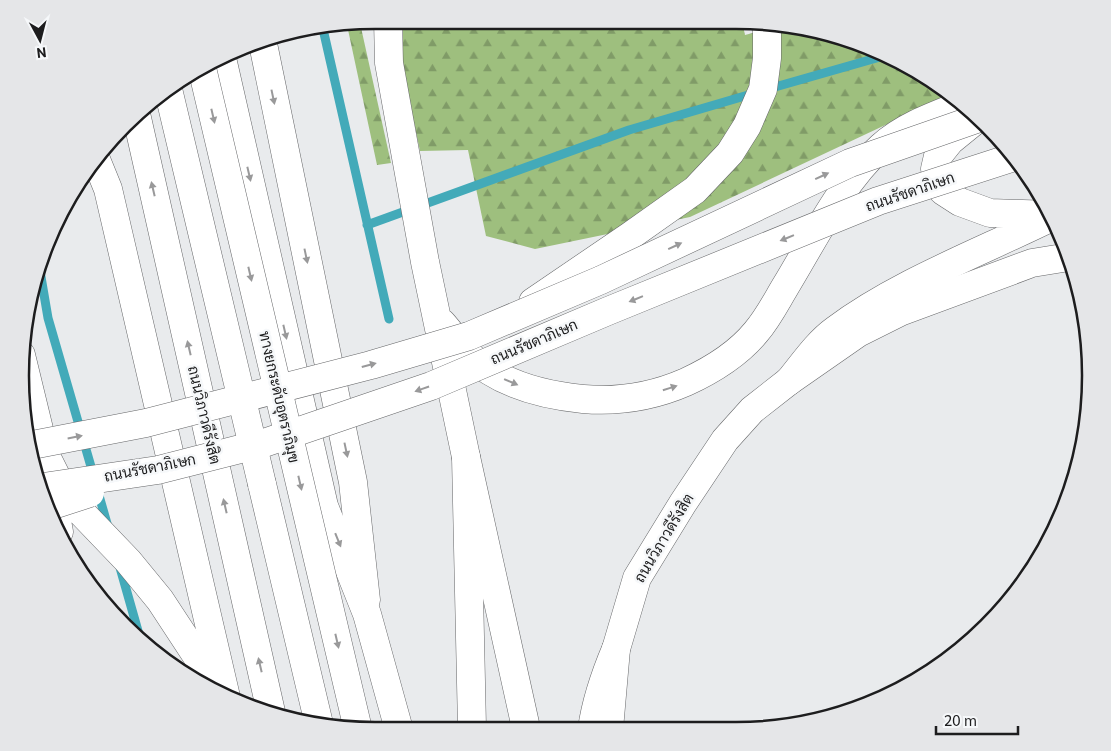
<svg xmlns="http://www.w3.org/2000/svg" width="1111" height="751" font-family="Georgia,Sarabun,serif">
  <defs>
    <pattern id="forest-firs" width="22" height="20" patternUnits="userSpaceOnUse" patternTransform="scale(1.25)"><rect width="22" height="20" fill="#9ebf7e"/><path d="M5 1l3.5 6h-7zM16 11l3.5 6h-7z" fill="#809b67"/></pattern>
  </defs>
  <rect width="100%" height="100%" fill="#e9ebed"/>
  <path fill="url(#forest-firs)" d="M404,20L743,26L745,35L779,26L805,27L893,57L949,97L930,104L690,217L535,249L486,236L468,150L420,151L400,57Z
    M360,23L391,163L377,165L347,25Z"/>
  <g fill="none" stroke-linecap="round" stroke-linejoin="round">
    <path stroke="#43aab9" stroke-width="9" d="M323,29L389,319
      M768,89L887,55
      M367,225L629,130L755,93
      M40,271L48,318L94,477
      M98,492L108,527
      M119,564L140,638"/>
    <defs>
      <path id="secondary" d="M262,39L353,482L366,600
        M95,157L108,189L226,697
        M609,729L616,649L637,578L683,503L725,440L752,410L789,381L858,333L900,312L1032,263L1069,257"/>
      <path id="primary" d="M388,20L389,63L425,262L466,457L472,727
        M977,119L950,141L938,156L935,169L943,191L960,202L990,213L1051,215
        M533,302L630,236L695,190L730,153L747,126L763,89L767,58V26
        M442,323C451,333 459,345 469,355C499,384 542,395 583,399C618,402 654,396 686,382C712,370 738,354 756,332C768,318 776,302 785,287C812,243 842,181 881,147C903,127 933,116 961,105
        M21,355L45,454L59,532
        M789,381C803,364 817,343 835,330C898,283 981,252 1052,217
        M45,454L59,482L81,512L128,561L160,600L223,696"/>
      <path id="highway" d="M222,58L324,506L367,614L398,726
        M137,118L271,712
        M466,457L526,728
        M262,484L319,724
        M592,729C596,701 605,675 616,649"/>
    </defs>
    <use href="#secondary" stroke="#666769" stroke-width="29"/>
    <use href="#primary" stroke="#666769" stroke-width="29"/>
    <use href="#highway" stroke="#666769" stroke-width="29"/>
    <use href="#secondary" stroke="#fff" stroke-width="28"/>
    <use href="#primary" stroke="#fff" stroke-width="28"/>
    <use href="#highway" stroke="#fff" stroke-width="28"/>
    <defs>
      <path id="primary-bridge" d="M27,446L146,423L371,365L469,336L601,280L850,163L979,118
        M43,487L158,470L264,443L431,386L608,311L878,201L1014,157
        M50,506L90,493"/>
      <path id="highway-bridge" d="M202,68L357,725
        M168,89L262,484"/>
    </defs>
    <use href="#primary-bridge" stroke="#666769" stroke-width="29" stroke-linecap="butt"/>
    <use href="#highway-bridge" stroke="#666769" stroke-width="29" stroke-linecap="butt"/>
    <use href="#primary-bridge" stroke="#fff" stroke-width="28"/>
    <use href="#highway-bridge" stroke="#fff" stroke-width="28"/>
  </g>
  <defs><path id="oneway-solid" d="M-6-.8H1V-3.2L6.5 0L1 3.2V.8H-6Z" transform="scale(1.25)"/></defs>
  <g fill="#99999a">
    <use href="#oneway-solid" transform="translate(273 97) rotate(78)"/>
    <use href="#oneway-solid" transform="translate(213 116) rotate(77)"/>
    <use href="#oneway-solid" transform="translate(249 174) rotate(77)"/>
    <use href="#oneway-solid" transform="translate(822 176) rotate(-25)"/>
    <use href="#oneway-solid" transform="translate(153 189) rotate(-103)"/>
    <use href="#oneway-solid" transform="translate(787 238) rotate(158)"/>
    <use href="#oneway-solid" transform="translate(675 246) rotate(-25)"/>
    <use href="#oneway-solid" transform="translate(306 256) rotate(78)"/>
    <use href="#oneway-solid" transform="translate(250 274) rotate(77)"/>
    <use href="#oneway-solid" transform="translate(636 299) rotate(158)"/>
    <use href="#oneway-solid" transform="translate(285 332) rotate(77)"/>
    <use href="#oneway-solid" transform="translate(189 348) rotate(-103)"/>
    <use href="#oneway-solid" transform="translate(369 365) rotate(-15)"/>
    <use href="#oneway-solid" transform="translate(511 382) rotate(23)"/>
    <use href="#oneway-solid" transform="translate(670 388) rotate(-18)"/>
    <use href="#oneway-solid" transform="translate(422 389) rotate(161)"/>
    <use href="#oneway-solid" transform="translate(75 437) rotate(-11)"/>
    <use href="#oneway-solid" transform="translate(346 450) rotate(78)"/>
    <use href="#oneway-solid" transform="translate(300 483) rotate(77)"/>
    <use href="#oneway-solid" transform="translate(225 506) rotate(-103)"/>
    <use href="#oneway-solid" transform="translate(338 540) rotate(68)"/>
    <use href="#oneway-solid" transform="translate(337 641) rotate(77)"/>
    <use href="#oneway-solid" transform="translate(260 665) rotate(-103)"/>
  </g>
  <g text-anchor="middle" stroke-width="5" stroke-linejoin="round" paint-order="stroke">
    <g font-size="15" fill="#1d1d1e" stroke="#f6f8fa">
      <text transform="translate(910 192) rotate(-19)" y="5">ถนนรัชดาภิเษก</text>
      <text transform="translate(534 342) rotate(-23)" y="5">ถนนรัชดาภิเษก</text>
      <text transform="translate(279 397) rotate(77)" y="5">ทางยกระดับอุตราภิมุข</text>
      <text transform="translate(204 415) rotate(77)" y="5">ถนนวิภาวดีรังสิต</text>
      <text transform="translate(150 468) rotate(-11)" y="5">ถนนรัชดาภิเษก</text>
      <text transform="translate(664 538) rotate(-59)" y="5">ถนนวิภาวดีรังสิต</text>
    </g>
  </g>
  <path d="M0 0H1111V751H0ZM375 29H736A346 346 0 0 1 1082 375V376A346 346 0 0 1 736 722H375A346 346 0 0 1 29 376V375A346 346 0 0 1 375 29Z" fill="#e5e6e8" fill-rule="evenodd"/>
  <path fill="none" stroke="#1d1d1e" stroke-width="2.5" d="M375 29H736A346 346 0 0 1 1082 375V376A346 346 0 0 1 736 722H375A346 346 0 0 1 29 376V375A346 346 0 0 1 375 29Z"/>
  <g transform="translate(40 40) rotate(173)" stroke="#f6f8fa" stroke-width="4" paint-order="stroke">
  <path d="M0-4L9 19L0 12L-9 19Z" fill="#1d1d1e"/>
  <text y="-8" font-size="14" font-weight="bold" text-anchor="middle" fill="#1d1d1e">N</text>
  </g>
  <path d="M936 726v8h82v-8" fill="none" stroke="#1d1d1e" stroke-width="2.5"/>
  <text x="944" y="726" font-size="15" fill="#1d1d1e" stroke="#f6f8fa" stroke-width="4" paint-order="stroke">20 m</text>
</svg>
